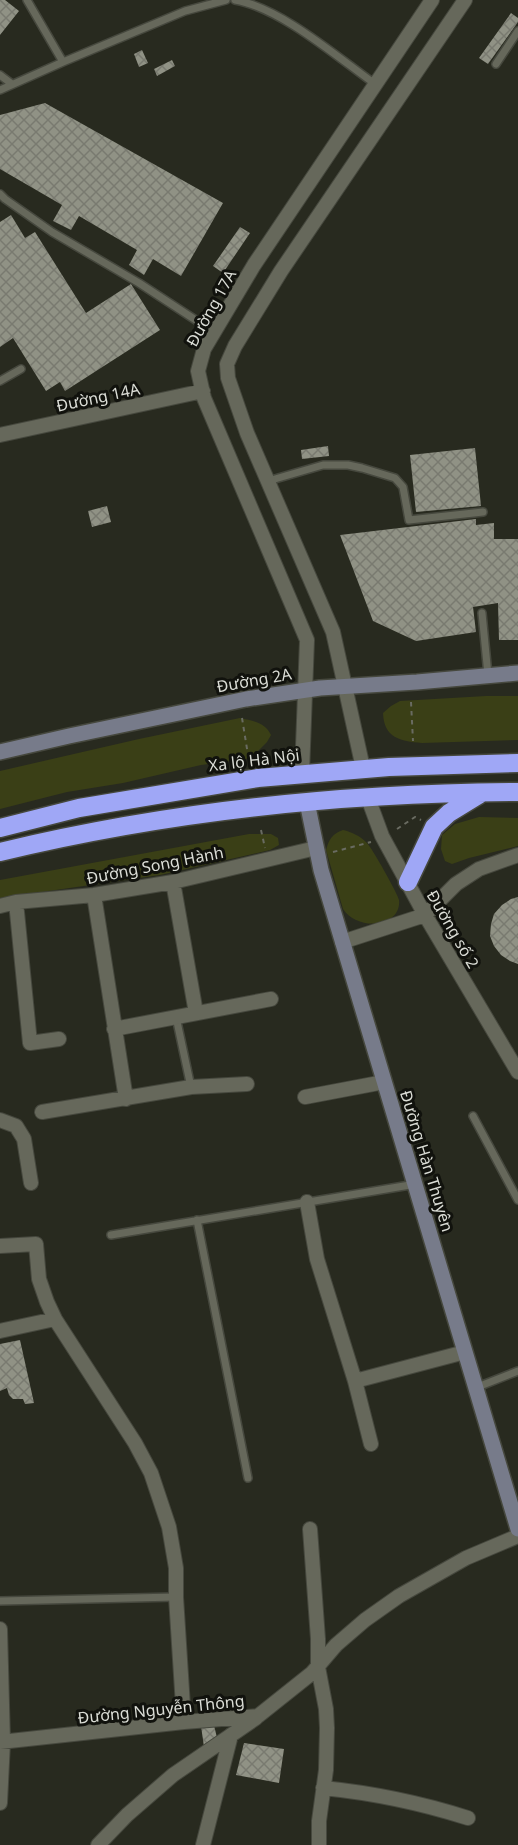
<svg xmlns="http://www.w3.org/2000/svg" width="518" height="1845" font-family="'Noto Sans',sans-serif">
  <defs>
    <pattern id="building-cross-hatch" width="8" height="8" patternUnits="userSpaceOnUse" patternTransform="scale(1.5)"><rect width="8" height="8" fill="#909285"/><path d="M0 0l8 8M0 8l8-8" fill="none" stroke="#797a70"/></pattern>
  </defs>
  <rect width="100%" height="100%" fill="#282a1f"/>
  <path fill="#3a3f16" d="M486,696H518V740L422,743C400,741 384,738 383,713L391,706L400,701Z
    M240,718C253,721 265,722 271,735L267,742L258,751L246,759L201,765L123,783L67,792L0,809V771L139,739Z
    M479,817L518,818V846L469,858L452,864L445,861L441,849L442,835L455,824Z
    M343,830C352,832 360,836 367,843C372,848 398,894 399,900C402,927 358,932 343,909L326,850C329,839 332,834 343,830Z
    M249,834H271L278,838L279,845L270,850L160,875L0,898V880Z"/>
  <path fill="url(#building-cross-hatch)" d="M0,0H5L19,11L0,35Z
    M511,13L518,18V22L488,64L479,58Z
    M142,50L148,63L139,67L134,54Z
    M172,60L175,66L157,76L154,69Z
    M45,103L223,203L181,276L153,259L144,275L129,265L137,250L79,216L71,230L53,221L62,205L0,169V115Z
    M11,215L25,238L35,232L86,313L131,284L160,330L65,391L60,382L46,391L13,338L0,347V222Z
    M240,227L250,233L223,273L213,266Z
    M328,446L329,456L302,459L301,450Z
    M475,448L481,506L416,512L410,455Z
    M107,506L111,522L92,527L88,511Z
    M476,519V525L494,523V539H518V640H499L498,603L473,607L476,632L416,641L373,621L340,535Z
    M518,897V964L510,961L501,955L494,946L490,936L491,924L494,914L502,905L511,899Z
    M20,1340L34,1403L25,1404L23,1399H13L9,1395L7,1388L0,1391V1344Z
    M214,1725L217,1738L204,1747L201,1726Z
    M244,1743L284,1749L279,1783L236,1775Z"/>
  <g fill="none" stroke-linecap="round" stroke-linejoin="round">
    <defs>
      <path id="lane" d="M27,0L63,62L185,11L226,0
        M235,0C281,8 337,57 375,84
        M496,64L518,31
        M0,75L12,84
        M0,90L63,62
        M0,194L5,199L52,232L139,283L214,332
        M0,381L21,369
        M268,481L323,465H348L362,468L395,478L403,487L409,520L483,512
        M482,613L488,675
        M176,1017L191,1087
        M473,1116L518,1200
        M197,1220L248,1478
        M111,1235L416,1184
        M475,1388L518,1371
        M0,1601L176,1597"/>
      <path id="street" d="M0,435L203,391
        M363,768L333,632L247,433L228,378L227,364L235,346L281,271L465,0
        M302,773L307,640L204,398L198,371L204,349L254,265L432,0
        M368,798L382,836L425,915L518,1072
        M173,882L196,1013
        M94,895L126,1099
        M16,902L30,1043L59,1039
        M0,906L16,902L94,895L173,882L316,848
        M342,942L425,915L456,884L479,869L518,855
        M114,1029L271,999
        M305,1097L384,1082
        M42,1112L191,1087L247,1084
        M0,1120L16,1126L24,1139L31,1183
        M307,1202L317,1259L355,1381L465,1352
        M0,1246L36,1244L39,1279L47,1302L55,1319L135,1443L151,1473L169,1527L176,1568V1597L184,1722
        M0,1331L55,1319
        M355,1381L371,1444
        M310,1529L318,1639V1667L326,1709L327,1728L326,1770L319,1821V1845
        M0,1629L3,1742L0,1803
        M0,1742L184,1722L258,1716L312,1673L336,1645L365,1620L399,1596L466,1558L518,1536
        M323,1788C373,1793 421,1803 468,1818
        M98,1845L127,1815L173,1775L256,1718
        M203,1845L231,1735"/>
      <path id="secondary" d="M0,752L69,736L246,699L320,688L417,682L518,673
        M307,802L321,870L518,1529"/>
      <path id="highway" d="M0,828L79,808L258,778L389,767L518,763
        M0,852C170,811 344,793 518,792
        M408,882L434,827L449,813L480,794"/>
    </defs>
    <use href="#lane" stroke="#46483e" stroke-width="10"/>
    <use href="#street" stroke="#46483e" stroke-width="16"/>
    <use href="#secondary" stroke="#46483e" stroke-width="18"/>
    <use href="#highway" stroke="#46483e" stroke-width="21"/>
    <path stroke="#696b61" stroke-width="2" stroke-dasharray="4.5 4.5" stroke-linecap="butt" d="M411,702L413,741
      M242,718L248,755
      M397,829L415,817L421,820
      M261,830L265,848
      M333,852L371,842"/>
    <use href="#lane" stroke="#66685b" stroke-width="7"/>
    <use href="#street" stroke="#66685b" stroke-width="14"/>
    <use href="#secondary" stroke="#777b8a" stroke-width="15"/>
    <use href="#highway" stroke="#9fa7f6" stroke-width="18"/>
  </g>
  <g text-anchor="middle" stroke-width="6" stroke-linejoin="round" paint-order="stroke">
    <g font-size="16" fill="#dbddd6" stroke="#11120d">
      <text transform="translate(211 308) rotate(-61)" y="6">Đường 17A</text>
      <text transform="translate(98 397) rotate(-12)" y="6">Đường 14A</text>
      <text transform="translate(254 680) rotate(-10)" y="6">Đường 2A</text>
      <text transform="translate(254 760) rotate(-7)" y="6">Xa lộ Hà Nội</text>
      <text transform="translate(155 865) rotate(-11)" y="6">Đường Song Hành</text>
      <text transform="translate(453 929) rotate(60)" y="6">Đường số 2</text>
      <text transform="translate(427 1161) rotate(73)" y="6">Đường Hàn Thuyên</text>
      <text transform="translate(161 1709) rotate(-6)" y="6">Đường Nguyễn Thông</text>
    </g>
  </g>
</svg>
